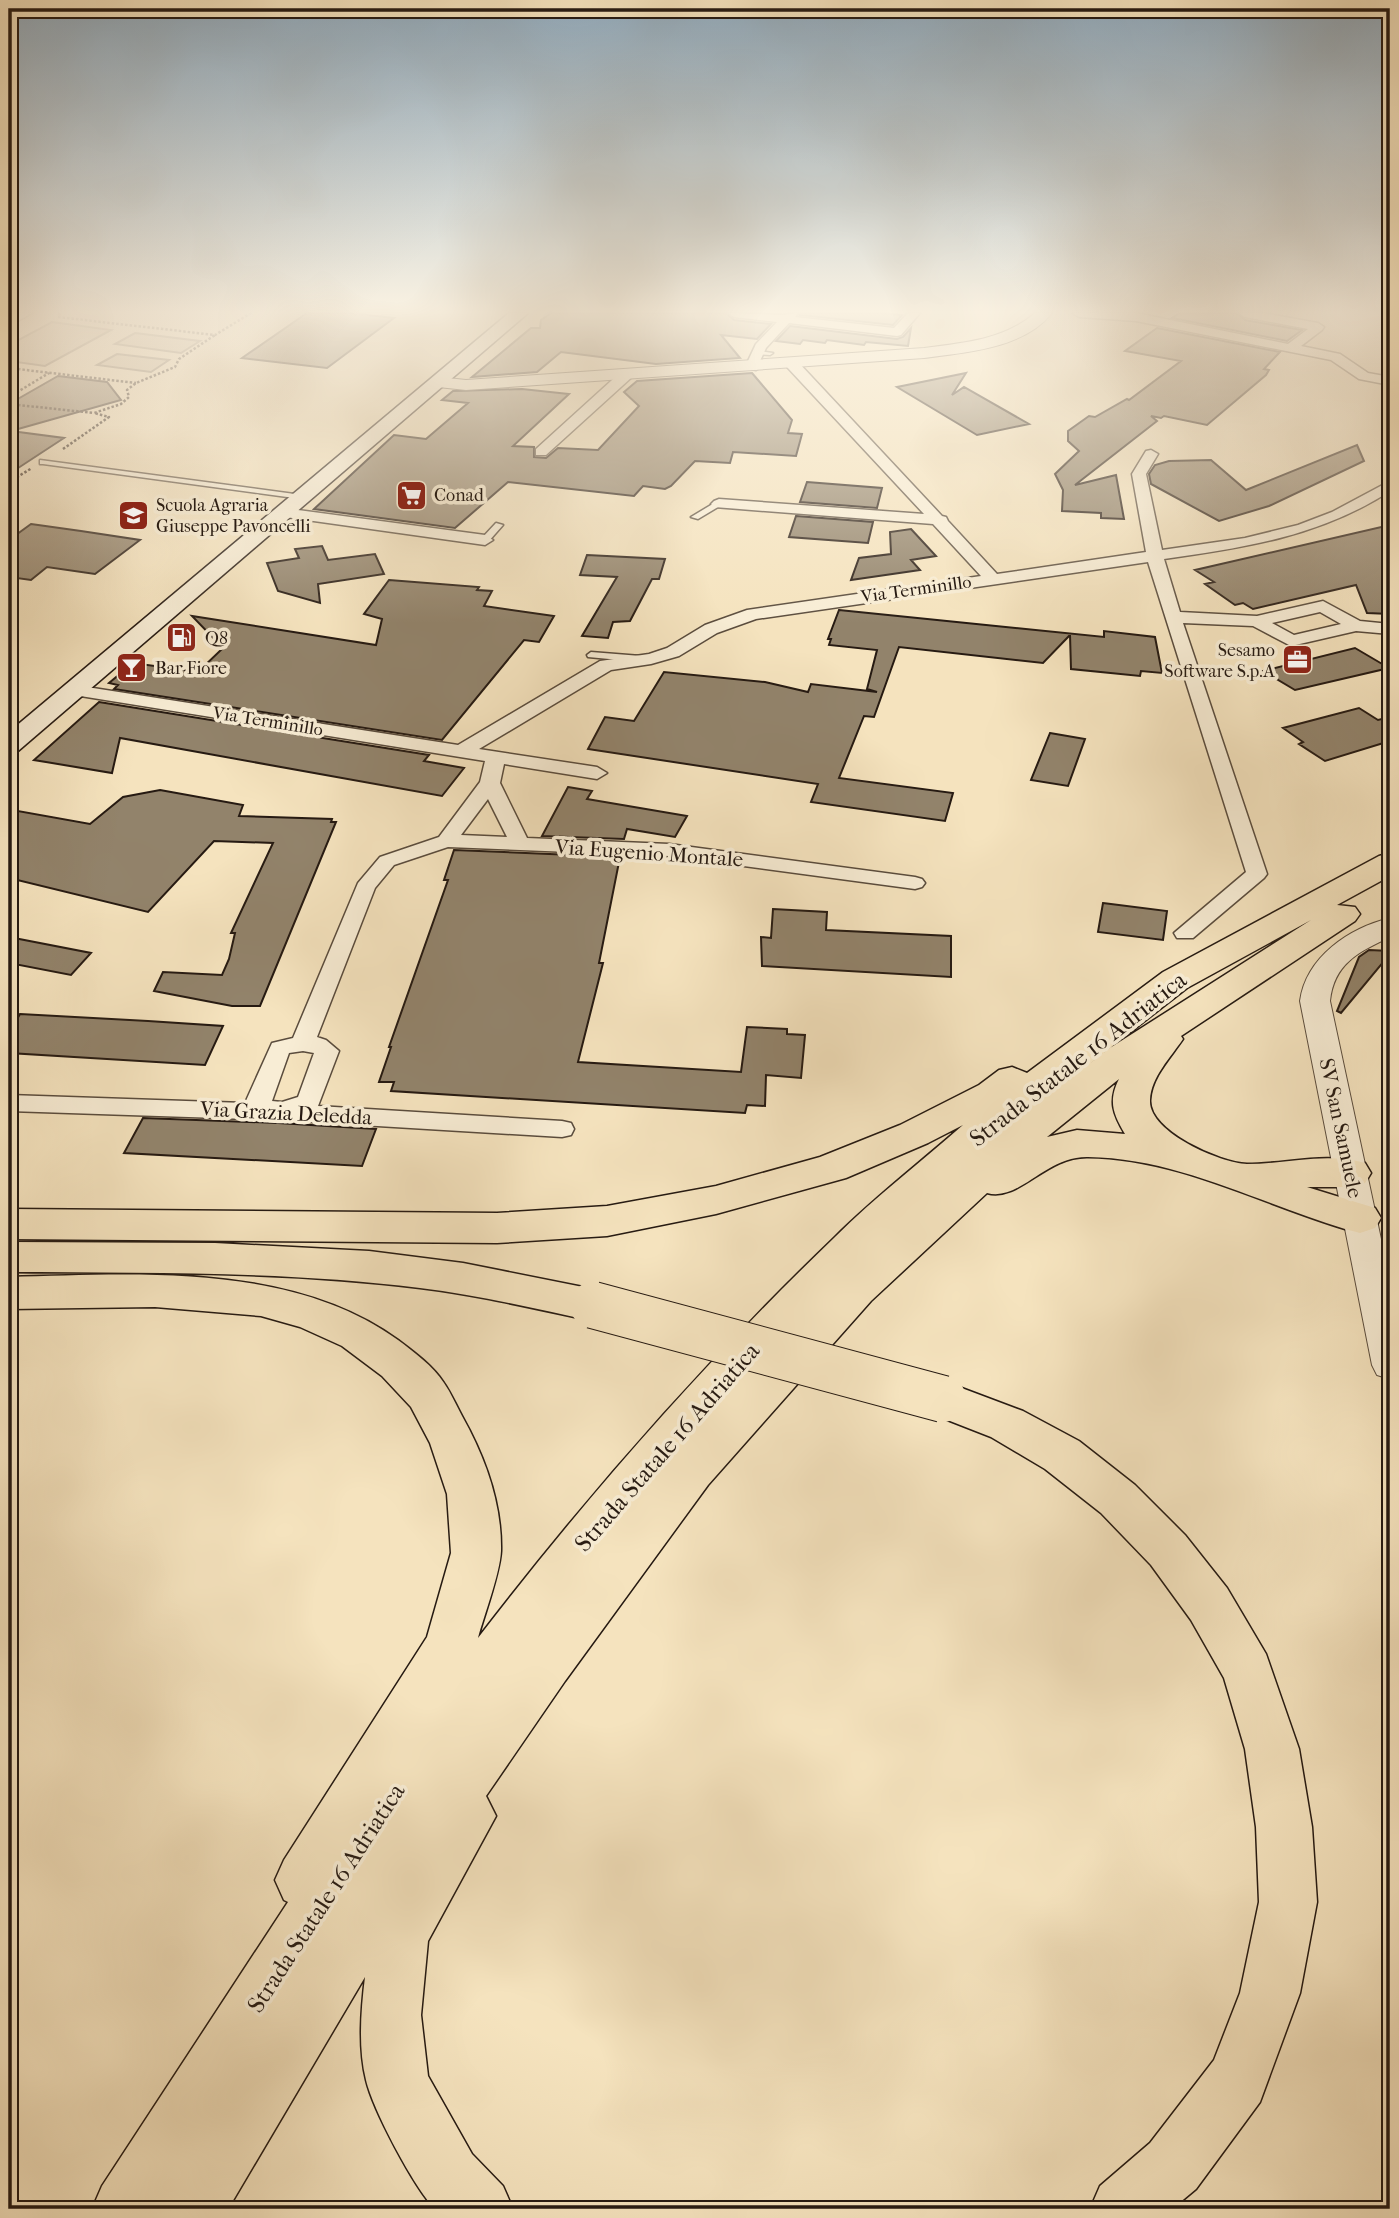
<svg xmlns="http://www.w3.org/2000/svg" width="1399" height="2218" font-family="'IM FELL French Canon',serif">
  <rect width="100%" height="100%" fill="#f5e3be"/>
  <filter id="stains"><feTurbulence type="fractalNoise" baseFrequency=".00286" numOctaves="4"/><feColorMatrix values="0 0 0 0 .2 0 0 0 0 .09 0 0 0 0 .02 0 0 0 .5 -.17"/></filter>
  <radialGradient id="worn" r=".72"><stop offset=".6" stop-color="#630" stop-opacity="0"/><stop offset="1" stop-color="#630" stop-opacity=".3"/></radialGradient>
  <path fill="#d2c1a1" stroke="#7c6e5a" stroke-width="2" d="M52,322L111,330L45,366L9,361V345Z
    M135,333L200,341L181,353L115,344Z
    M117,354L169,360L151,372L97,365Z"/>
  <path fill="#92836b" stroke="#261a12" stroke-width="2" d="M307,313H351L394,318L327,368L242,358Z
    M551,313H726L734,320L771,324L757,339L721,335L740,358L656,364L561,352L537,372L472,377L531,328H540L541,320Z
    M801,313H881L902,315L893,325L800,315Z
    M1179,313H1237L1245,320L1302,330L1287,341L1172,318Z
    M790,326L897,339L903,337L911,328L908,346L866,342L864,345L827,340L825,343L803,340L800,344L776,341Z
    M1157,328L1280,352L1264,369L1269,370L1266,375L1207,425L1164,416L1161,418L1151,416L1157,421L1075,485L1116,475L1124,519L1101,518V513L1062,511L1063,490L1055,474L1079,451L1068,441V431L1089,416L1095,417L1127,399L1129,400L1181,361L1125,351Z
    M752,373L792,420L788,433L802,434L796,456L733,452L730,463L695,461L671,486L665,489L643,486L634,496L508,482L455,528L314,509L394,435L426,439L468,403L442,400L453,391L522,389L569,394L513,446L534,447V457L546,458L558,448L598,450L639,406L624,392L637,381Z
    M966,373L952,395L964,387L1029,424L977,435L897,387Z
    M58,376L107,382L121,400L11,431L64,438L9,474V404Z
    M1357,445L1364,461L1269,506L1219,521L1151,484L1149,474L1155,465L1169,461L1211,460L1246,490Z
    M807,482L882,488L877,508L800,502Z
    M796,516L873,522L868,543L789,537Z
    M31,524L81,531L140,540L95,574L47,567L31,580L9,577V540Z
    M1390,525V614L1367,613L1356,585L1253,609L1243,603L1235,605L1205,584L1214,582L1195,570Z
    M911,529L936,556L911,560L920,570L851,580L859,558L891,554L890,532Z
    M322,546L328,560L375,554L384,574L318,584L320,603L278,591L267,563L299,558L295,549Z
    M587,555L665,559L659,579H652L630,621L613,622L608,638L582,636L617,577L580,575Z
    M389,580L479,587L477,590L492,591L484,606L554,616L539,642L524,640L442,740L114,689L118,685L109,683L133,663L198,672L223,648L192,616L376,645L382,619L364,614Z
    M839,610L1104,637V631L1155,637L1162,673L1141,671L1140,676L1071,669L1070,635L1043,663L899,647L874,717L864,716L839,778L953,793L945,821L811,802L818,784L588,749L605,717L634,721L664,672L765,682L808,692L811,684L877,692L867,689L877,650L829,645L831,639H828Z
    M1355,648L1389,668L1295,690L1263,671Z
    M99,702L429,755L424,761L464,768L442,796L120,738L112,773L34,760Z
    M1359,708L1378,720L1390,717V741L1325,761L1299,744L1303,742L1283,728Z
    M1050,733L1085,739L1068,786L1031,780Z
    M568,787L592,791L587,799L687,816L675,837L627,829L624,839L542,836Z
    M160,790L243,805L239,816L332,819L331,822H336L260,1006H232L154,991L163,972L222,975L229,959L235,933H231L273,843L214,841L148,912L9,878V821L18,811L90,824L123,797Z
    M454,850L620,857L599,963H603L578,1062L741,1072L747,1027L787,1029V1034L805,1035L801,1078L766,1075L765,1106L747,1105L745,1113L391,1091L394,1082H379L391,1047H389L448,880H444Z
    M1103,903L1167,911L1163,940L1098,932Z
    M773,909L827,912L826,930L951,936V977L762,966L761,937L771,938Z
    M9,937L91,953L71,975L9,963Z
    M1369,950L1390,951V954L1341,1013L1337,1011L1359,957Z
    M20,1014L148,1021L223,1026L205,1065L9,1053V1033Z
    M143,1118L278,1123L376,1129L362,1166L124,1153Z"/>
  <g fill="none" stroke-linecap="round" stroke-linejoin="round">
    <defs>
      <path id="service" d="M758,351L773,353L770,355L756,354Z
        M40,460L302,495L306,497L302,499L43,464H40Z
        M716,502L723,504L698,519L691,517Z
        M496,523L503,525L488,542H482V538Z
        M591,652L641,656L645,659L641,662L588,657L587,655Z"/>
      <path id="minor" d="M17,313H32L9,326V317Z
        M728,313L783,315L798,313L795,317L894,328L908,313H920L901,335L897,336L789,323L766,348L760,361L762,366L756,370L751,369L748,361L756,344L777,322L734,317Z
        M1073,313H1136L1288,344L1308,329L1245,317L1239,313H1263L1318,323L1324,327L1322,330L1301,346L1340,354L1368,373L1390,377V385L1359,379L1331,360L1136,321L1079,317Z
        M792,360L797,361L942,516L946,517L948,521L997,574L1146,552L1132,474L1146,451L1151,450L1158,454L1146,474L1162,550L1245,538L1298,525L1332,512L1390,481V491C1321,536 1244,548 1164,559L1180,612L1257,616L1323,601L1360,621L1390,624V634L1356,631L1291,646L1253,626L1183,623L1267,874L1264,878L1193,938H1177L1174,933L1246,872L1148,562L756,619L717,633L679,656L651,664L611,670L479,749L597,767L607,773L597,779L504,764L500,783L527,838L669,844L915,877L922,879L925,883L922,887L915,889L669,856L448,847L394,865L375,888L317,1037L326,1040L339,1051L318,1106L562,1121L571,1123L574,1129L571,1135L562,1137L278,1120L9,1111V1095L245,1103L272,1043L293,1038L358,883L380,857L439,837L480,782L485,761L74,695L68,694L65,690L68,686L74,685L458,745L600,661L649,654L667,648L705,625L747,610L981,576L933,524L714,507L711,504L714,501L719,499L924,514L787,367V361ZM1320,612L1341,624L1294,635L1272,623ZM488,799L507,837L461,835ZM303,1051L314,1053L298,1097L282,1102L272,1101L289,1053Z
        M627,370L632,371V377L546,455H536V449L622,371Z
        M283,508L485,535L493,540L485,545L278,516L275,513Z"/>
      <path id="tertiary" d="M1035,313H1052C1023,349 966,352 924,358L466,390L438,387L430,382L438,377L466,380L924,348C963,343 1004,340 1035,313Z
        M1390,918V937C1359,952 1334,963 1330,1001L1390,1281V1379L1377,1375L1372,1365L1300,1001C1306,957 1349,928 1390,918Z"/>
      <path id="secondary" d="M509,313H528L18,751L9,753V732Z"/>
      <path id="trunk" d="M1390,853V876L1337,905L1355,907L1360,914L1355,921L1181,1036L1183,1039C1171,1057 1151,1077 1150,1100C1148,1132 1220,1163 1247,1164C1286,1164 1326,1152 1365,1163L1371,1173L1365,1183L1351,1187H1307L1375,1208L1381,1218L1375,1228L1360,1233L1345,1229C1261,1204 1178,1158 1088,1157C1045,1156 1020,1202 987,1193L871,1301L708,1485L565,1681L486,1796L496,1816L428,1941L421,2015L428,2076L472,2154L503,2186L513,2209H435C414,2187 373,2110 366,2080C358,2048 361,2010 365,1977L228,2209H92L102,2186L288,1902L284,1900L275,1880L284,1860L427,1637L451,1553L447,1494L430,1443L411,1407L382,1376L342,1346L300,1327L261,1316L155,1307L9,1309V1277C135,1274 291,1262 398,1340C414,1352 433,1366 444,1383C451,1393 456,1405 462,1416C485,1457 502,1503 501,1551C500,1574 484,1615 478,1638C587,1496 706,1361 835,1237C875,1197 921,1162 963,1125L928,1143L846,1178L716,1214L607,1236L497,1243L9,1239V1209L497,1213L607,1206L716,1186L820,1157L900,1125L979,1085L999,1070L1012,1067L1027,1073L1163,972L1379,856ZM1311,920L1110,1048L1019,1119L1187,988ZM1119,1079C1108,1101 1113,1114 1125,1134L1077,1130L1047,1137Z
        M9,1242L215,1243L369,1251L463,1263L593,1289L608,1293L615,1305L608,1317L593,1321C536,1309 478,1295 420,1288C284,1271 146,1273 9,1272Z
        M943,1381L1023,1411L1079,1441L1135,1485L1185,1535L1227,1588L1266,1654L1299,1749L1312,1827L1317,1902L1300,1993L1260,2102L1196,2189L1172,2209H1090L1100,2186L1150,2143L1214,2060L1240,1993L1259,1902L1256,1827L1245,1749L1224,1678L1191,1620L1151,1565L1101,1513L1045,1469L991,1437L927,1412L920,1399L927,1386Z"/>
    </defs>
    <use href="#service" stroke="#5a4c3d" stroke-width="3"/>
    <use href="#minor" stroke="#5a4c3d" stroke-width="3"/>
    <use href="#tertiary" stroke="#5a4c3d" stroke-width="2"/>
    <use href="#secondary" stroke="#261a12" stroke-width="3"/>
    <use href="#trunk" stroke="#261a12" stroke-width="3"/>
    <path stroke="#261a12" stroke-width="2.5" stroke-dasharray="2.5 2" stroke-linecap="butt" d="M60,313L58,317L215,335L251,313
      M9,368L136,383
      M9,397L49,373
      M9,404L94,413
      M63,449L109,417L94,413L121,404L129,397L127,390L136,383L175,367L179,359L215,335
      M9,482L32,468"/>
    <use href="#service" fill="#f8edd5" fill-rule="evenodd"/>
    <use href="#minor" fill="#f8edd5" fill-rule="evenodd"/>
    <use href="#tertiary" fill="#f8edd5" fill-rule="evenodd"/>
    <use href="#secondary" fill="#f8edd5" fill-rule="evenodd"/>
    <use href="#trunk" fill="#f5e3be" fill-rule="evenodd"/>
    <defs>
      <path id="trunk-bridge" d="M593,1305L943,1399"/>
    </defs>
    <use href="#trunk-bridge" stroke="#261a12" stroke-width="48" stroke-linecap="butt"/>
    <use href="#trunk-bridge" stroke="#f5e3be" stroke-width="46"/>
  </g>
  <linearGradient id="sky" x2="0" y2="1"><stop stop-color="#91acc0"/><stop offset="0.5" stop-color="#faf2e2"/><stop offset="1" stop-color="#faf2e2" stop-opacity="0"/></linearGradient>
  <rect width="1399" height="623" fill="url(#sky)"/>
  <defs>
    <symbol id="supermarket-square" viewBox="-11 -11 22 22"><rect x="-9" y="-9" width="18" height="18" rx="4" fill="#8f2418" stroke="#f8edd5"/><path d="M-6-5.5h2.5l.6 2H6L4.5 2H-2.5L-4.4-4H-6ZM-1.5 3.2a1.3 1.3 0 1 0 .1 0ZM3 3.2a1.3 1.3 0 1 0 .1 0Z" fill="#fff"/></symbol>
    <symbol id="school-square" viewBox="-11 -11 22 22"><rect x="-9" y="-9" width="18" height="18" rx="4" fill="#8f2418" stroke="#f8edd5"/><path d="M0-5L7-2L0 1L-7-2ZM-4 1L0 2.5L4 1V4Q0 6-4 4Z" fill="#fff"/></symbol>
    <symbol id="fuel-square" viewBox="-11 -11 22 22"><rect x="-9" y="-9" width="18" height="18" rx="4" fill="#8f2418" stroke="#f8edd5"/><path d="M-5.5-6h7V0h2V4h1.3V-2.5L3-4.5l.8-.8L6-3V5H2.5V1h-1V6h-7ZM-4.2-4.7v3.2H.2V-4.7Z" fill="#fff"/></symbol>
    <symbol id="office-square" viewBox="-11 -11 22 22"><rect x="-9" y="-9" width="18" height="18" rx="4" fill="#8f2418" stroke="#f8edd5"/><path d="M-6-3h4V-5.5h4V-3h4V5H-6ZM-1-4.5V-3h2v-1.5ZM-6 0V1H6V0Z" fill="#fff"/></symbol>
    <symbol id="bar-square" viewBox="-11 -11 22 22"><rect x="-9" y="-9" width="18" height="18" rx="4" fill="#8f2418" stroke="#f8edd5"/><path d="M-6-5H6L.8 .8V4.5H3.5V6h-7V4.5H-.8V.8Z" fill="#fff"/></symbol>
  </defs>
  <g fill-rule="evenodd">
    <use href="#supermarket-square" x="394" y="478" width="35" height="35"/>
    <use href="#school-square" x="116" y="498" width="35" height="35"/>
    <use href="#fuel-square" x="164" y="620" width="35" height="35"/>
    <use href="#office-square" x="1280" y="642" width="35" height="35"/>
    <use href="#bar-square" x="114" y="650" width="35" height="35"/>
  </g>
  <g text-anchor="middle" stroke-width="7" stroke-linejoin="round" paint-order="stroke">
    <g font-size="18" fill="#261a12" stroke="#f8edd5" text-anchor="start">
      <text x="434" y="501">Conad</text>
      <text x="156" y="511">Scuola Agraria<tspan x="156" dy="21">Giuseppe Pavoncelli</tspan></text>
      <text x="205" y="644">Q8</text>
      <text x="1275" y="656" text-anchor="end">Sesamo<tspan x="1275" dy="21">Software S.p.A</tspan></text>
      <text x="155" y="674">Bar Fiore</text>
    </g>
    <g font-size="18" fill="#261a12" stroke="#f8edd5">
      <text transform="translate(916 589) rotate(-8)" y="6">Via Terminillo</text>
      <text transform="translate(268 721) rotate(9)" y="6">Via Terminillo</text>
    </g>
    <g font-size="21" fill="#261a12" stroke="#f8edd5">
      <text transform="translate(649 853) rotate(4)" y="7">Via Eugenio Montale</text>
      <text transform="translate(286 1113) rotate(3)" y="7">Via Grazia Deledda</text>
      <text transform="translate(1341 1128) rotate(78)" y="7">SV San Samuele</text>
    </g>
    <g font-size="24" fill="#261a12" stroke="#f8edd5">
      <text transform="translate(1078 1059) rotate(-38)" y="8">Strada Statale 16 Adriatica</text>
      <text transform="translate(667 1447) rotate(-49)" y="8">Strada Statale 16 Adriatica</text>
      <text transform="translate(326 1898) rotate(-57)" y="8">Strada Statale 16 Adriatica</text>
    </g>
  </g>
  <rect width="1399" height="2218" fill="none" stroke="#f5e3be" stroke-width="35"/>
  <rect x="10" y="10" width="1378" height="2197" fill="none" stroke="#261a12" stroke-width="3.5"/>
  <rect x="18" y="18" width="1364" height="2183" fill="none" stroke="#261a12" stroke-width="2"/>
  <rect width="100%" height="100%" filter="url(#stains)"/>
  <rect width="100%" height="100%" fill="url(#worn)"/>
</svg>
